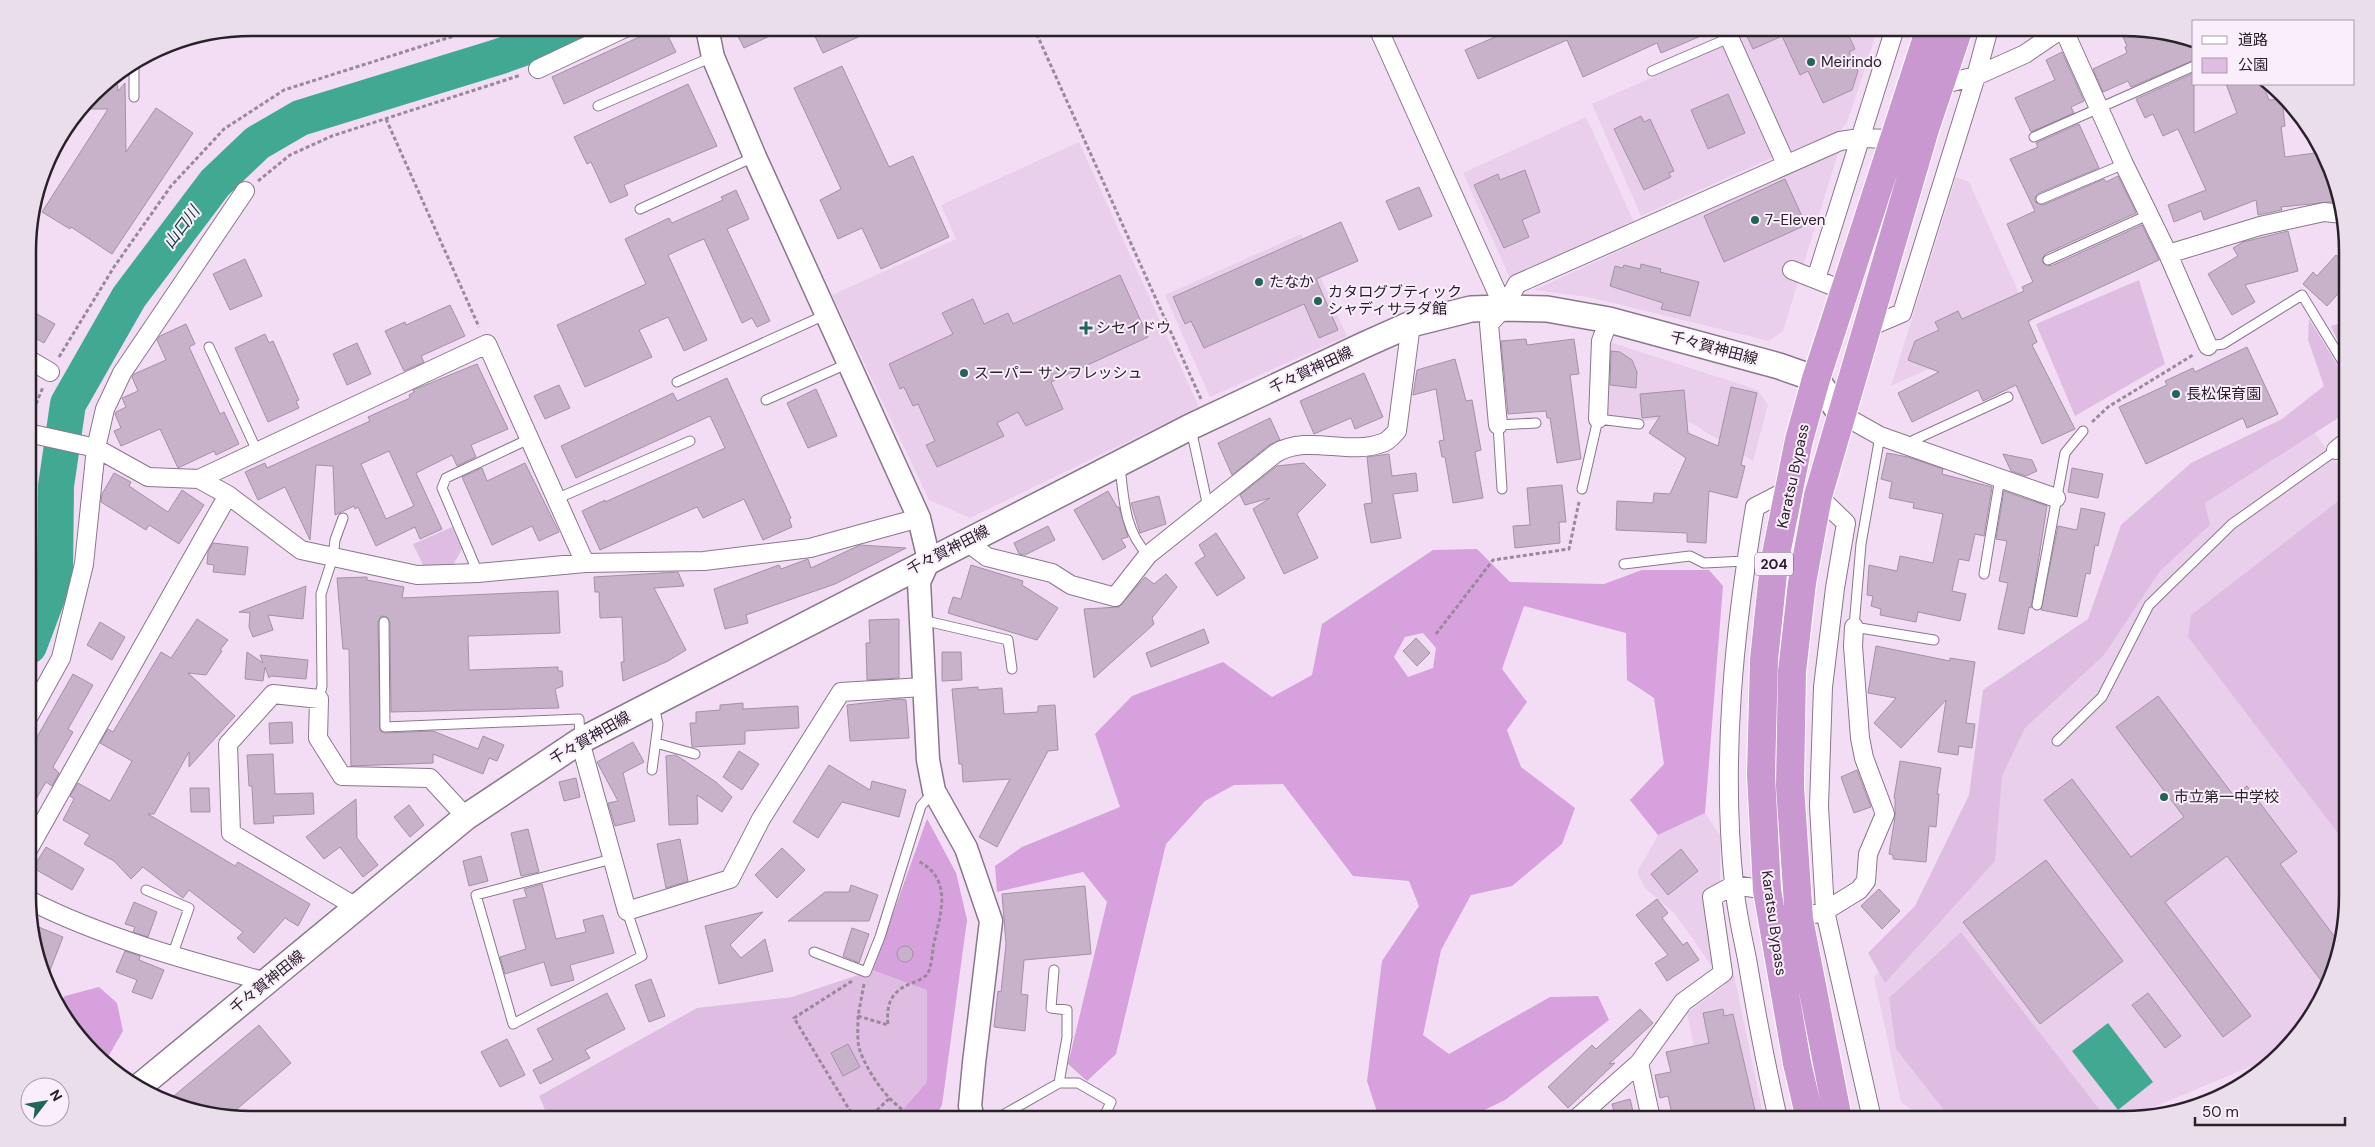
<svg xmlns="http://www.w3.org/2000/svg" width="2375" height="1147" font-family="'DM Sans','Noto Sans JP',sans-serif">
  <rect width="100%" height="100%" fill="#f3ddf5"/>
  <path fill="#eacfed" d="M1733,28H1878L1847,123L1840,131L1787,154Z
    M1725,45L1774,157L1641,216L1592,104Z
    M1586,117L1634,222L1510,278L1463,173Z
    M1079,142L1199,407L970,518L929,500L832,295L956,239L941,205Z
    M1839,150L1783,331L1769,341L1588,297L1534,290Z
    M1956,177L1969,182L2032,322L1891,386Z
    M1301,234L1347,336L1210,397L1165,295Z
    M1604,340L1758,390L1768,405L1753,461L1683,418L1635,421L1600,415Z
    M2310,426L2339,466L2346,461L2347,896L2325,995L2292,1043L2280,1054L2126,1119H1924L1901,1102L1874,977L1971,865L1990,730L2190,507Z
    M1705,813L1720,835V907L1764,1119H1709L1687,1013L1725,985L1675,914L1645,888L1637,872L1658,835Z"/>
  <path fill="#dfbde3" d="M2139,280L2165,364L2075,416L2036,324Z
    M2309,319L2346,379V413L2205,503L2210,525L2160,571L2104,655L2025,728L2002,776L1995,861L1885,983L1868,953L1915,906L1969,795L1983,690L2088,619L2121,525L2191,463L2282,419L2324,386L2308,340Z
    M2346,322V358L2331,326Z
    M2346,495L2347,845L2188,637L2191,615Z
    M452,527L462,549L453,565H423L413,544Z
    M927,819L956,873L967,920L930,1119H549L539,1096L697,1008L792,997L873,970Z
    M1961,932L2107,1119H1951L1896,1049L1889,998Z"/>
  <path fill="#d6a1dd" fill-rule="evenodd" d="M1477,549L1510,582L1604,584L1642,570H1709L1723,586L1705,813L1658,835L1630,800L1664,764L1654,698L1627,680L1626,633L1524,606L1502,669L1527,702L1507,730L1521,767L1575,808L1562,844L1512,886L1471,895L1441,950L1423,1035L1449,1054L1550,997L1598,996L1609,1020L1505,1100L1466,1119H1383L1377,1112L1367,1081L1382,961L1419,906L1409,881L1353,876L1283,784L1234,785L1205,801L1166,844L1116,1054L1087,1081L1068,1064L1107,902L1083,872L997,892L995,866L1022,847L1120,807L1095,734L1132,696L1223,662L1272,697L1312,675L1322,624L1433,550ZM1423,633L1436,648L1433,668L1408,677L1394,657L1405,637Z
    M927,819L956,873L967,920L942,1105L934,1119H895L927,1082V990L873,970Z
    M99,987L117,1003L123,1031L108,1057L109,1061L74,1032L58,1004L65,996Z"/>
  <path fill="#41a992" d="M2108,1023L2153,1082L2118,1110L2072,1051Z"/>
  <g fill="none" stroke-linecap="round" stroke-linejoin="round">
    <path stroke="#41a992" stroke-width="36" d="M29,646L55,577L56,486L68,404L129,297L215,183L257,143L300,118L501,56L580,28"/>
  </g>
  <path fill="#c7b2c9" stroke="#a490a7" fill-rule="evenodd" d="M659,28H664L676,52L564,104L552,77Z
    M734,28H787L744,48Z
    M811,28H878L823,53Z
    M1516,28H1714L1715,30L1661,53L1657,43L1583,77L1567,40L1478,79L1465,50Z
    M1743,28H1845L1855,49L1849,52L1858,71L1852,90L1823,103L1808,71L1800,75L1782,36L1753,49Z
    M2119,28L2194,44V60L2131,87L2128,81L2103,92L2093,69L2127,53L2125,47L2127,46Z
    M2062,52L2084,101L2071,107L2074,113L2031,132L2015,98L2055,80L2046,60Z
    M842,66L889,167L913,156L949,237L881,269L862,228L838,239L820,200L841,189L794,88Z
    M2194,73V133L2237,113L2226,84H2263L2269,100L2282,99L2285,126L2281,127L2285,157L2323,152L2331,166L2340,201L2281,207L2282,210L2258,215L2256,200L2204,220L2201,211L2174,222L2168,205L2206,190L2178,129L2163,136L2153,114L2145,118L2136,99Z
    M117,81L118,91L125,83L126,152L156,108L193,133L112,254L71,227L70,229L42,212L108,109H83L103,83Z
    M688,84L717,146L624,185L628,195L610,203L591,162L587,164L574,137Z
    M1728,94L1745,133L1708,149L1691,110Z
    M1641,116L1644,122L1650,119L1674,171L1669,173L1671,177L1644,190L1614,129Z
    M2079,124L2099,168L2039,193L2035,198V202L2043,205L2104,179L2106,182L2118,176L2136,213L2045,254L2042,259L2043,263L2051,266L2142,225L2159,260L2028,321L2037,342L2032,345L2075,429L2042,444L2016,385L1983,401L1978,390L1912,422L1898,393L1939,372L1908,360L1915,341L1939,330L1935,322L1958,311L1962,319L2024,291L2022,287L2033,282L2007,224L2035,211L2010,159L2038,147L2036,143Z
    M1525,170L1540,212L1522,220L1529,237L1504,248L1474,185L1498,174L1500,180Z
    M1785,179L1806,225L1724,262L1704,216Z
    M1419,187L1432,216L1399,230L1386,201Z
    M736,190L749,219L727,229L770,321L757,327L752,318L742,323L704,239L699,241L668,255L707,340L684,351L668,317L639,330L652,357L585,387L557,325L646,284L625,239L669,218L672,223L723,200L721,197Z
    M1341,222L1358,261L1316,279L1338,330L1319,338L1304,304L1204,348L1191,321L1185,324L1173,297Z
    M2288,231L2298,271L2245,285L2255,302L2232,315L2208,274L2238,256L2233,248L2243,242Z
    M2336,255L2346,264V285L2327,306L2303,284L2313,272L2317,276Z
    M245,259L262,296L230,310L213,274Z
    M1641,264L1661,269L1660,272L1699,282L1690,316L1661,309L1663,303L1610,286L1615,266L1623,268L1624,265L1640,269Z
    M1120,275L1148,337L1051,382L1063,409L1026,426L1018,412L997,423L1004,436L937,467L926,445L935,441L918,404L913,406L904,387L900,389L889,364L953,334L942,313L973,299L984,324L1008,313L1013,324Z
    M450,305L465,336L421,356L424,362L404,371L385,331L405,322L406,325Z
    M28,309L55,324L44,343L28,334Z
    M186,324L195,344L189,347L220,414L224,412L239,444L216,455L214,451L178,468L160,429L121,446L114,431L121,428L115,414L116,412L126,407L122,398L138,391L132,377L134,374L166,360L157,340L160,336Z
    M265,334L269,343L273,341L299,400L296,401L299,408L268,422L235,348Z
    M1526,339L1527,345L1574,339L1579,374L1570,375L1581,459L1557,463L1550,418H1547L1546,411L1508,414L1501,341Z
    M357,343L371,374L347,385L333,354Z
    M2247,347L2278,414L2247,428L2243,418L2146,464L2119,407L2167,385L2165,381L2193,368L2195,372Z
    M1611,351L1620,352L1632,360L1637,372L1636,388L1610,385Z
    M1455,359L1466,401L1472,400L1481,450L1475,452L1483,498L1453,503L1445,457H1442L1439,441L1444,440L1436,389L1413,395L1417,370Z
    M477,364L508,429L471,445L476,457L457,466L452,455L416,473L442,529L420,539L415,527L376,546L358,507L355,509L354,506L335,515L333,466L316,465L310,540L285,487L258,500L245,472L265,463L267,468L370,421L368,417L410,398L409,395L414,392L413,390ZM389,451L414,506L386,519L361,464Z
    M1364,373L1383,417L1355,429L1351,418L1314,434L1300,401Z
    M727,378L791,518L789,519L792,527L763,540L744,499L703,518L697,507L600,550L582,511L605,500V502L725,448L710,416L576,478L561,446L673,393L677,401Z
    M559,385L570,408L545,419L534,396Z
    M1731,387L1757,393L1741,465L1745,466L1737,498L1709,491L1706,543L1687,542V533L1616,530L1617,501L1653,503L1654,493L1670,494L1686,458L1649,433L1660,416L1642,418L1640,394L1684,390L1688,433L1718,446Z
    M816,389L837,436L808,448L787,403Z
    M1270,418L1280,440L1269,445L1232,475L1218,443Z
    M1887,453L1908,457L1943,469L1942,474L1992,487L1984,536L1975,534L1969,561L1959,559L1952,591L1966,594L1960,621L1918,612L1916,622L1880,615L1881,609L1871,606L1873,596L1867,595L1869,565L1897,571L1900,556L1933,563L1943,514L1913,508L1914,503L1889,498L1892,482L1881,479Z
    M1389,454L1392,476L1416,473L1418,491L1393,494L1401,538L1371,543L1364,504L1372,503L1367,457Z
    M2003,454L2032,460L2037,471L2026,476L2011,471Z
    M525,463L559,532L539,541L532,526L492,545L462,477L482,468L487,481Z
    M1304,463L1326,485L1297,514L1318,558L1284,574L1253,509L1270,498L1245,505L1240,495L1277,466Z
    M2072,468L2103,474L2098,498L2068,492Z
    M114,473L131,482L129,486L168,512L182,490L204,505L179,544L149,525L146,530L101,502L102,494Z
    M1562,485L1566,522H1559L1560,543L1515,548L1513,526L1530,525L1527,488Z
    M1108,491L1117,507H1119L1128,537L1121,539L1126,547L1103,560L1074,510Z
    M2004,491L2047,506L2031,608L2029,607L2024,634L1998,629L2008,583L1999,581L2007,541L1996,539Z
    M1159,496L1166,524L1140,533L1131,503Z
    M2081,508L2105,513L2098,546L2095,545L2090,574L2086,573L2077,617L2041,610L2058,526L2077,530Z
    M1048,526L1055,540L1025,555L1019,554L1014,543Z
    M1216,533L1245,578L1217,596L1195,563L1205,556L1199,545Z
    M213,543L248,547L245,575L213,572L214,565L207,564L208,552Z
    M860,545L906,548L835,584L746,615L748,623L725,629L714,589L779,565L781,569L808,559L811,568Z
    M971,565L1023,581L1022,585L1058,608L1037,640L948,613L953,597L961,599Z
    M678,572L684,586L654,588L686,650L668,661L623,681L621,662H624L622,617L600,618L599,592H595L594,577Z
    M1166,574L1177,587L1152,618L1154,624L1094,678L1084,609L1119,607L1145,577L1154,584Z
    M367,577V580L404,587L402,598L558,591L560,633L468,636L469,670L558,667V671H562L563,686L555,689L559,708L391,712L390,622L387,617L381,616L378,622L380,731L385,733L433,731L478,749L483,736L504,745L497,761L489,758L483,774L433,754V763L351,766L349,649H343L337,578Z
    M306,586L303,619L268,615L273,630L253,637L249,627L250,613L239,612Z
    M197,619L228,640L220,650L222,651L206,675L188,673L235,716L189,767V752L154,814H148L235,866L238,862L310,904L298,926L285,918L254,953L237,938L243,932L189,890L183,898L143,867L131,879L114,861L84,844L90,835L63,820L74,799L70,796L78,783L110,801L132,761L100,743L108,729L113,732L161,652L171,658Z
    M899,619V678L867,680L866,643H870L869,620Z
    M100,622L125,637L112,660L87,645Z
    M1204,629L1209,643L1151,667L1146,653Z
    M1416,638L1430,653L1417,666L1403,651Z
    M1876,646L1950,661V658L1975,662L1966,723L1975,724L1972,748L1959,746L1958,755L1938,752L1946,700L1901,748L1874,723L1896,698L1868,693Z
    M247,652L263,663L260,655L308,660L306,679L271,676L269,678L265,667L263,681L245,679Z
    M942,652H961L962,680L942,681Z
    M73,674L93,685L68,729L73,732L53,767L59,773L52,786L46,782L29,811V751Z
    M978,687V690L1002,688L1004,714L1038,712V706L1055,705L1058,750L1048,751L997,847L979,837L1010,779L963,782L962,764H959L952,689Z
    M2158,696L2234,796L2247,786L2297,852L2280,864L2337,940L2326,987L2227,856L2165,902L2251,1016L2223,1037L2044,800L2072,779L2131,857L2184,817L2116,727Z
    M900,699L906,700L909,738L850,741L847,705Z
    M743,703V709L798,706L799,728L745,731V744L692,747L690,723H696V712L720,710V705Z
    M292,722L293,743L270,744L269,723Z
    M633,742L644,762L623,773L635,821L615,826L608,803L618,801L597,762Z
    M739,751L759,764L742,790L723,777Z
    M273,754L275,794L313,793L314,814L273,816L274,823L254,824L252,786H249L247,755Z
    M676,755L716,782L732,797L722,812L697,795L698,824L669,825L666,756Z
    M1900,761L1941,768L1937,794H1939L1936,827L1929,826L1926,862L1893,859V855L1889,854L1895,817V798H1894Z
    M829,765L870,790L872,781L906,790L899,817L842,802L818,838L793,822Z
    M1857,770L1871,807L1854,813L1841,777Z
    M576,778L580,797L564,801L559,782Z
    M190,788H209L210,812H191Z
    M356,799L357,838L378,865L363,877L340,847L324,859L306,837Z
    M409,805L424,825L410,837L394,817Z
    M528,829L539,872L521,876L511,833Z
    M680,839L688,881L666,888L657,844Z
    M46,847L84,869L72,890L33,868Z
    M782,848L805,870L777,898L755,875Z
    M1681,849L1698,871L1668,895L1651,874Z
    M481,856L488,881L469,886L463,861Z
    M2046,860L2123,961L2040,1024L1963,922Z
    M542,884L556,939L586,932L583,920L603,915L614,953L570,965L574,980L551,986L544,962L505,974L500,957L526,949L513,900L527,897L524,889Z
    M851,885L878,895L869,921H788L825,892H849Z
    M1085,886L1091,954L1024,960L1021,994L1028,995L1025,1031L994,1027L998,991L1001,992L1006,944L1002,894Z
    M1879,889L1900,911L1882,929L1861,906Z
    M1657,899L1668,913L1662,918L1683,945L1687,942L1699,960L1667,981L1655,963L1668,955L1636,915Z
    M134,902L157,912L148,937L133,932L135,927L125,924Z
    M763,912L730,945L741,958L765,939L773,971L719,984L705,926Z
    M36,926L63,937L45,983L32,936Z
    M852,928L869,934L859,963L843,956Z
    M897 954a8 8 0 1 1 16 0a8 8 0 1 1-16 0Z
    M125,951L140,956L139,960L164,970L152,999L132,992L137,980L116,972Z
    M651,979L665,1016L649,1022L635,985Z
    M607,993L625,1029L585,1050L590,1058L540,1084L533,1070L553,1060L537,1029Z
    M2148,993L2181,1036L2165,1048L2132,1005Z
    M1640,1009L1653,1023L1609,1064L1615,1063L1568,1108L1548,1087L1592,1045L1596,1049Z
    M1723,1009L1724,1016L1733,1014L1757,1119H1673L1668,1096L1660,1098L1655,1075L1671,1072L1666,1052L1709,1043L1703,1013Z
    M259,1025L291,1063L230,1115L169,1100Z
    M507,1039L525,1075L500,1087L481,1052Z
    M848,1044L860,1067L843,1076L831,1053Z
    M1630,1099L1635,1119H1616L1612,1104Z"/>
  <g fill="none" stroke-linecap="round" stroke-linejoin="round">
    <defs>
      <path id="service" d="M134,64V97
        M1652,71L1729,38
        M598,106L712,57
        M2034,137L2194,66
        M2041,199L2124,164
        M640,209L754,157
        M2048,260L2148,215
        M2208,346L2223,344L2302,295L2346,367
        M209,347L257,451
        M677,382L825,315
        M766,400L849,363
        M1191,429L1208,507
        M1880,436L1861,544L1854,627L1934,640
        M1911,446L1914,440L2008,397
        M1120,467C1124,499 1124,530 1148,555
        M1502,489L1498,425L1536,423
        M1582,489L1598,419L1639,424
        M556,499L690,441
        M1624,564L1690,556L1704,563L1745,561
        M478,573L442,488L446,478L529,439
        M1984,574L2000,478
        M2037,605L2065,453L2083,431
        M922,620L1008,640L1012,669
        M384,622L385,727L579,719L580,737
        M319,699L322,686L321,594L333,557L335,540L343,518
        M2057,741L2102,697L2149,605L2232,524L2336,450
        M656,743L695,754
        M652,770L658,724L654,706
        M612,859L476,895L513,1024L642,956L627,911
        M146,890L189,908L172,956
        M814,952L866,972L880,937L921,806L934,791
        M1054,970L1051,1008L1067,1010V1037L1059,1083
        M996,1119L1059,1083H1078L1111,1102L1103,1119"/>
      <path id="minor" d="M1378,28L1504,308
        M1725,28L1786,164
        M2063,28L2124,164L2168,254L2260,226L2324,212L2343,214
        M538,69L625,28
        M1940,85L1976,76L2025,54L2063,28
        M2168,254L2208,346
        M1792,270L1845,291
        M1816,279L1895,28
        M1869,327L1902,313L1976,76L1989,28
        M28,359L50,372
        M1841,414L1880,436L2056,498
        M1598,419L1601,341L1609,320
        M1498,425L1489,324L1504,308L1517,284L1840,141L1860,138L1893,139
        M28,433L96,448L148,477L199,479L228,495L301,550L417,575L478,573L585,563L704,561L810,548L919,518
        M2336,450L2346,442
        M199,479L487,344L585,563
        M1818,496L1846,523L1835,588L1823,687L1819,806L1825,911L1872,1119
        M966,541L987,557L1052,573L1071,585L1115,597L1148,555L1276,453C1309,434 1348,456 1382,443C1388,442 1393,435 1397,431L1411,324
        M29,716L61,658L84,564L96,448L105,409L122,373L245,191
        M580,741L627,911L730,879L761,819L841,692L923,687
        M29,848L228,495
        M29,900C101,937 189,961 267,982
        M358,908L231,833L228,744L273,694L319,699L318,738L342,776L430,778L466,817
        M1815,914L1825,911L1859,890L1866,881L1868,854L1885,814L1864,758L1860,738L1853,646L1854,627
        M1639,1063L1651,1119
        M1576,1119L1639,1063L1683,1002L1723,973L1712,897L1734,885L1767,890
        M1778,1119C1766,1066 1756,1013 1747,959C1742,934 1736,909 1734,884C1721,759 1734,631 1755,507L1788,490"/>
      <path id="tertiary" d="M707,28L713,57L755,157L919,518L929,560L919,582L928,760L934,791L966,848L991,921L974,1063L970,1106L973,1119"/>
      <path id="secondary" d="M140,1086L466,817L580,741L1190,427L1364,345L1411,324L1471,309L1504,308L1547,309L1609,320L1779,366L1816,379L1841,414"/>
      <path id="trunk" d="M1810,1119L1797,1063L1767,890L1761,775L1764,660L1774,564L1799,440L1816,379L1930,28
        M1838,1119L1799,919L1790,786L1792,672L1802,583L1818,496L1925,129L1959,28"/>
    </defs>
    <use href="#service" stroke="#8b778d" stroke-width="11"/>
    <use href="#minor" stroke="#8b778d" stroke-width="20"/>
    <use href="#tertiary" stroke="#8b778d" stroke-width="25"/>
    <use href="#secondary" stroke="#8b778d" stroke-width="28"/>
    <use href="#trunk" stroke="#fff" stroke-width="30"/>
    <path stroke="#99899a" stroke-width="3" stroke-dasharray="4 2.5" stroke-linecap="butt" d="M1034,28L1201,399
      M386,119L479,327
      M258,181L290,155L332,136L521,75
      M59,357L114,267L171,186L224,129L284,90L479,28
      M31,416L43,387
      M2092,422L2108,407L2193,355
      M1436,634L1493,560L1569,549L1579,502
      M852,981L794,1018L855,1119
      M864,984L858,1016L888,1025C886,1004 891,991 912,983C917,981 925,978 928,973C932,965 932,952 934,943C941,912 953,879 918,861
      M858,1016C858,1026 857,1038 859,1048C867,1073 895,1114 922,1119
      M867,1119L890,1098"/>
    <use href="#service" stroke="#fff" stroke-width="9"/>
    <use href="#minor" stroke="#fff" stroke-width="18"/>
    <use href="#tertiary" stroke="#fff" stroke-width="22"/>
    <use href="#secondary" stroke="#fff" stroke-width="25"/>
    <use href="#trunk" stroke="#ca98d0" stroke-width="28"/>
  </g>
  <g fill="#216556" stroke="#fbeefc" stroke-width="2">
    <circle cx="1811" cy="62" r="5"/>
    <circle cx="1755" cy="220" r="5"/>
    <circle cx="1259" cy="282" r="5"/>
    <circle cx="1318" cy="301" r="5"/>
    <path d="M1083.5 320.5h5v5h5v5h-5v5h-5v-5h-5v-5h5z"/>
    <circle cx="964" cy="373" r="5"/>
    <circle cx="2176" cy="394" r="5"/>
    <circle cx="2164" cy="797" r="5"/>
  </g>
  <g text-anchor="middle" stroke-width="4" stroke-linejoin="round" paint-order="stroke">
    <rect fill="#fbeefc" stroke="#685e69" stroke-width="1" x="1755" y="552.5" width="38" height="23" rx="4"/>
    <g font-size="14" font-weight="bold" fill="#29212a">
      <text x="1774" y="569">204</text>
    </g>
    <g font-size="15" fill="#29212a" stroke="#fbeefc" text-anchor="start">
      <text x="1821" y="67">Meirindo</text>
      <text x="1765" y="225">7-Eleven</text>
      <text x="1269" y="287">たなか</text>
      <text x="1328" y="297">カタログブティック<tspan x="1328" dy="17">シャディサラダ館</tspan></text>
      <text x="1096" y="333">シセイドウ</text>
      <text x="974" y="378">スーパー サンフレッシュ</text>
      <text x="2186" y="399">長松保育園</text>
      <text x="2174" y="802">市立第一中学校</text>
    </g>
    <g font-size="15" fill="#29212a" stroke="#fbeefc">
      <text transform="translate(1714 348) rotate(15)" y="5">千々賀神田線</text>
      <text transform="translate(1311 370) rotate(-25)" y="5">千々賀神田線</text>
      <text transform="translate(1793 476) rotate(-78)" y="5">Karatsu Bypass</text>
      <text transform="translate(948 550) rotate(-27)" y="5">千々賀神田線</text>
      <text transform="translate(590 738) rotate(-30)" y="5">千々賀神田線</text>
      <text transform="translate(1774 923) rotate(82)" y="5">Karatsu Bypass</text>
      <text transform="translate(267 982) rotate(-39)" y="5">千々賀神田線</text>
    </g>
    <g font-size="16" font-style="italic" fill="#0d3c32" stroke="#fbeefc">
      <text transform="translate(181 227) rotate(-53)" y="6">山口川</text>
    </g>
  </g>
  <path d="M0 0H2375V1147H0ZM251 36H2124A215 215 0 0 1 2339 251V896A215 215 0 0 1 2124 1111H251A215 215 0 0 1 36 896V251A215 215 0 0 1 251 36Z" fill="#eadeeb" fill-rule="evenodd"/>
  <path fill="none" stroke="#29212a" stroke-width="2.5" d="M251 36H2124A215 215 0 0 1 2339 251V896A215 215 0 0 1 2124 1111H251A215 215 0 0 1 36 896V251A215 215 0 0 1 251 36Z"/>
  <rect x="2192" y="20" width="162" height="65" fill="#fbeefc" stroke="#a79ca8"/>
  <rect x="2202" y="36" width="25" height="8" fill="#ffffff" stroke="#a79ca8"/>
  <text x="2238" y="45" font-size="15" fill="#29212a">道路</text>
  <rect x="2202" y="58" width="25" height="15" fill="#dfbde3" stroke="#a79ca8"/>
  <text x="2238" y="70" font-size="15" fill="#29212a">公園</text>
  <g transform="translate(45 1102) rotate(59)"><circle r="24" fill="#fbeefc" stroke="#a79ca8"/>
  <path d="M0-4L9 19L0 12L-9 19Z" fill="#216556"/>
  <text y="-8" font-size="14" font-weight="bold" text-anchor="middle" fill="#29212a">N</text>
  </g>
  <path d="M2195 1117v8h150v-8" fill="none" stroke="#29212a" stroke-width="2.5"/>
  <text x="2202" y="1117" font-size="15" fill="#29212a" stroke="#fbeefc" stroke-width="4" paint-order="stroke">50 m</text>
</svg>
